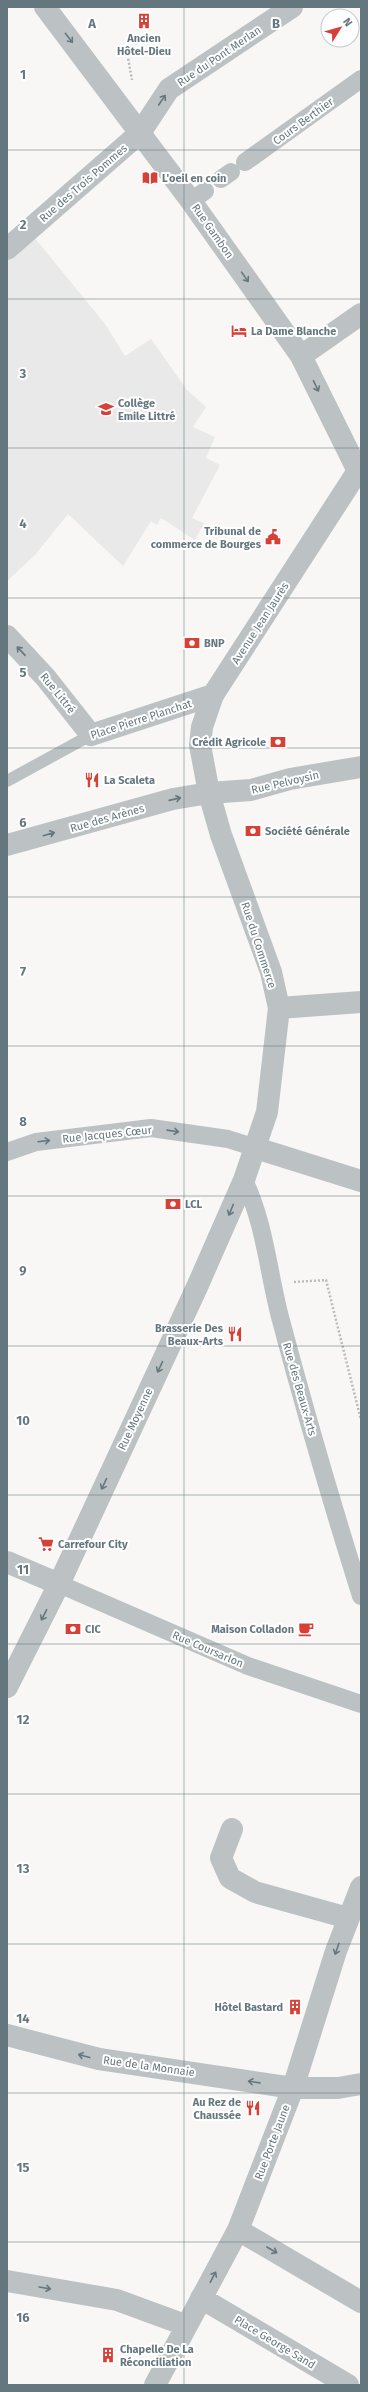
<svg xmlns="http://www.w3.org/2000/svg" width="368" height="2392" font-family="'Fira Sans',sans-serif">
  <rect width="100%" height="100%" fill="#f8f7f5"/>
  <path fill="#e8e9e8" d="M33,236L105,324L125,356L151,339L187,390L206,407L193,427L215,437L206,458L220,465L192,518L204,523L195,540L161,518L157,525L151,521L123,566L68,514L35,555L7,581V258Z"/>
  <g fill="none" stroke-linecap="round" stroke-linejoin="round">
    <path stroke="#b7bbbd" stroke-width="2.5" stroke-dasharray="2 2" stroke-linecap="butt" d="M134,8V7
      M126,47L132,80
      M294,1282L326,1280L361,1420"/>
    <path stroke="#bcc2c4" stroke-width="12" d="M7,781L91,735"/>
    <path stroke="#bcc2c4" stroke-width="18" d="M245,162L361,79
      M221,179L231,172
      M191,201L205,191
      M7,1152L36,1142L151,1128L228,1139L256,1148
      M244,1180C265,1224 268,1271 280,1317C305,1411 332,1504 361,1596
      M59,1584L248,1666L361,1704"/>
    <path stroke="#bcc2c4" stroke-width="22" d="M45,7L191,201L301,356L361,477
      M7,249L140,133L169,89L292,7
      M301,356L361,314
      M7,636L46,678L91,735L213,695
      M7,845L173,799L209,793L221,835L271,972L279,1008L267,1112L244,1180L197,1287L59,1584L7,1687
      M279,1008L361,1002
      M256,1148L361,1181
      M7,1562L59,1584
      M232,1829L221,1858L230,1878L255,1892L348,1918
      M7,2035L99,2059L293,2088H338L361,2084
      M238,2230L361,2302
      M7,2281L117,2300L185,2325
      M201,2298L348,2385
      M155,2385L238,2230L293,2088L336,1951L361,1887"/>
    <path stroke="#bcc2c4" stroke-width="22" d="M361,466L213,695L202,727L200,745L209,793L251,790L290,779L361,767"/>
  </g>
  <defs><path id="oneway-shaft" d="M-6 0H5M1.5-3L5.5 0L1.5 3" fill="none" stroke-width="1.6" stroke-linecap="round" stroke-linejoin="round"/></defs>
  <g stroke="#65777e">
    <use href="#oneway-shaft" transform="translate(69 38) rotate(52)"/>
    <use href="#oneway-shaft" transform="translate(162 100) rotate(-56)"/>
    <use href="#oneway-shaft" transform="translate(245 277) rotate(55)"/>
    <use href="#oneway-shaft" transform="translate(316 386) rotate(64)"/>
    <use href="#oneway-shaft" transform="translate(21 651) rotate(-133)"/>
    <use href="#oneway-shaft" transform="translate(175 799) rotate(-13)"/>
    <use href="#oneway-shaft" transform="translate(49 834) rotate(-16)"/>
    <use href="#oneway-shaft" transform="translate(173 1131) rotate(8)"/>
    <use href="#oneway-shaft" transform="translate(44 1141) rotate(-7)"/>
    <use href="#oneway-shaft" transform="translate(231 1210) rotate(112)"/>
    <use href="#oneway-shaft" transform="translate(160 1367) rotate(115)"/>
    <use href="#oneway-shaft" transform="translate(104 1484) rotate(115)"/>
    <use href="#oneway-shaft" transform="translate(44 1615) rotate(117)"/>
    <use href="#oneway-shaft" transform="translate(337 1949) rotate(109)"/>
    <use href="#oneway-shaft" transform="translate(84 2056) rotate(-165)"/>
    <use href="#oneway-shaft" transform="translate(254 2082) rotate(-172)"/>
    <use href="#oneway-shaft" transform="translate(272 2250) rotate(30)"/>
    <use href="#oneway-shaft" transform="translate(213 2277) rotate(-62)"/>
    <use href="#oneway-shaft" transform="translate(45 2288) rotate(10)"/>
  </g>
  <path fill="none" stroke="#65777e" stroke-width="1" stroke-opacity="0.55" d="M184,7V2385M7,150H361M7,299H361M7,448H361M7,598H361M7,748H361M7,897H361M7,1046H361M7,1196H361M7,1346H361M7,1495H361M7,1644H361M7,1794H361M7,1944H361M7,2093H361M7,2242H361"/>
  <defs>
    <symbol id="building-bare" viewBox="-9 -9 18 18"><path d="M-4-6H4V6H1V3H-1V6H-4ZM-2.5-4.3h1.7v1.8h-1.7ZM.8-4.3h1.7v1.8H.8ZM-2.5-1h1.7V.8h-1.7ZM.8-1h1.7V.8H.8Z" fill="#d64036" stroke="#fff" stroke-width="2.5" paint-order="stroke"/></symbol>
    <symbol id="library-bare" viewBox="-9 -9 18 18"><path d="M-6-4Q-3-5.5-.7-3.5V5Q-3 3-6 4ZM6-4Q3-5.5 .7-3.5V5Q3 3 6 4Z" fill="#d64036" stroke="#fff" stroke-width="2.5" paint-order="stroke"/></symbol>
    <symbol id="hotel-bare" viewBox="-9 -9 18 18"><path d="M-6-4.5h1.5V1H6V5H4.5V3h-9V5H-6ZM-4 0a1.8 1.8 0 1 1 3.6 0ZM.5 0V-2.5h3Q6-2.5 6 0Z" fill="#d64036" stroke="#fff" stroke-width="2.5" paint-order="stroke"/></symbol>
    <symbol id="school-bare" viewBox="-9 -9 18 18"><path d="M0-5L7-2L0 1L-7-2ZM-4 1L0 2.5L4 1V4Q0 6-4 4Z" fill="#d64036" stroke="#fff" stroke-width="2.5" paint-order="stroke"/></symbol>
    <symbol id="civic-bare" viewBox="-9 -9 18 18"><path d="M-.6-6.5H3V-4.5H.6V-3L4-1V1h2V6H-6V1h2V-1L-.6-3ZM-1.2 2.5V6h2.4V2.5Z" fill="#d64036" stroke="#fff" stroke-width="2.5" paint-order="stroke"/></symbol>
    <symbol id="bank-bare" viewBox="-9 -9 18 18"><path d="M-6-4H6V4H-6ZM0-2.3a2.3 2.3 0 1 0 0 4.6a2.3 2.3 0 1 0 0-4.6Z" fill="#d64036" stroke="#fff" stroke-width="2.5" paint-order="stroke"/></symbol>
    <symbol id="restaurant-bare" viewBox="-9 -9 18 18"><path d="M-5-6h1v4h1v-4h1v4h1v-4h1v5L-1.5 .5V6h-2V.5L-5-1ZM5-6V6H3V1.5H1.5Q1.5-4 5-6Z" fill="#d64036" stroke="#fff" stroke-width="2.5" paint-order="stroke"/></symbol>
    <symbol id="supermarket-bare" viewBox="-9 -9 18 18"><path d="M-6-5.5h2.5l.6 2H6L4.5 2H-2.5L-4.4-4H-6ZM-1.5 3.2a1.3 1.3 0 1 0 .1 0ZM3 3.2a1.3 1.3 0 1 0 .1 0Z" fill="#d64036" stroke="#fff" stroke-width="2.5" paint-order="stroke"/></symbol>
    <symbol id="cafe-bare" viewBox="-9 -9 18 18"><path d="M-5.5-4.5H6V0H3Q3 3.5 0 3.5H-2.5Q-5.5 3.5-5.5 0ZM3-3.2v2h1.7v-2ZM-6 4.5H4V6H-6Z" fill="#d64036" stroke="#fff" stroke-width="2.5" paint-order="stroke"/></symbol>
  </defs>
  <g fill-rule="evenodd">
    <use href="#building-bare" x="133" y="10" width="22" height="22"/>
    <use href="#library-bare" x="139" y="167" width="22" height="22"/>
    <use href="#hotel-bare" x="228" y="320" width="22" height="22"/>
    <use href="#school-bare" x="95" y="398" width="22" height="22"/>
    <use href="#civic-bare" x="262" y="526" width="22" height="22"/>
    <use href="#bank-bare" x="181" y="632" width="22" height="22"/>
    <use href="#bank-bare" x="267" y="731" width="22" height="22"/>
    <use href="#restaurant-bare" x="81" y="769" width="22" height="22"/>
    <use href="#bank-bare" x="242" y="820" width="22" height="22"/>
    <use href="#bank-bare" x="162" y="1193" width="22" height="22"/>
    <use href="#restaurant-bare" x="224" y="1323" width="22" height="22"/>
    <use href="#supermarket-bare" x="35" y="1533" width="22" height="22"/>
    <use href="#bank-bare" x="62" y="1618" width="22" height="22"/>
    <use href="#cafe-bare" x="295" y="1618" width="22" height="22"/>
    <use href="#building-bare" x="284" y="1996" width="22" height="22"/>
    <use href="#restaurant-bare" x="242" y="2097" width="22" height="22"/>
    <use href="#building-bare" x="97" y="2344" width="22" height="22"/>
  </g>
  <g text-anchor="middle" stroke-width="4" stroke-linejoin="round" paint-order="stroke">
    <g font-size="11" font-weight="bold" fill="#65777e" stroke="#fff" text-anchor="start">
      <text x="144" y="42" text-anchor="middle">Ancien<tspan x="144" dy="13">Hôtel-Dieu</tspan></text>
      <text x="162" y="182">L'oeil en coin</text>
      <text x="251" y="335">La Dame Blanche</text>
      <text x="118" y="407">Collège<tspan x="118" dy="13">Emile Littré</tspan></text>
      <text x="261" y="535" text-anchor="end">Tribunal de<tspan x="261" dy="13">commerce de Bourges</tspan></text>
      <text x="204" y="647">BNP</text>
      <text x="266" y="746" text-anchor="end">Crédit Agricole</text>
      <text x="104" y="784">La Scaleta</text>
      <text x="265" y="835">Société Générale</text>
      <text x="185" y="1208">LCL</text>
      <text x="223" y="1332" text-anchor="end">Brasserie Des<tspan x="223" dy="13">Beaux-Arts</tspan></text>
      <text x="58" y="1548">Carrefour City</text>
      <text x="85" y="1633">CIC</text>
      <text x="294" y="1633" text-anchor="end">Maison Colladon</text>
      <text x="283" y="2011" text-anchor="end">Hôtel Bastard</text>
      <text x="241" y="2106" text-anchor="end">Au Rez de<tspan x="241" dy="13">Chaussée</tspan></text>
      <text x="120" y="2353">Chapelle De La<tspan x="120" dy="13">Réconciliation</tspan></text>
    </g>
    <g font-size="11" fill="#65777e" stroke="#fff">
      <text transform="translate(219 56) rotate(-34)" y="4">Rue du Pont Merlan</text>
      <text transform="translate(303 121) rotate(-36)" y="4">Cours Berthier</text>
      <text transform="translate(83 183) rotate(-41)" y="4">Rue des Trois Pommes</text>
      <text transform="translate(213 231) rotate(55)" y="4">Rue Gambon</text>
      <text transform="translate(260 623) rotate(-57)" y="4">Avenue Jean Jaurès</text>
      <text transform="translate(58 693) rotate(51)" y="4">Rue Littré</text>
      <text transform="translate(141 719) rotate(-18)" y="4">Place Pierre Planchat</text>
      <text transform="translate(285 782) rotate(-13)" y="4">Rue Pelvoysin</text>
      <text transform="translate(107 818) rotate(-16)" y="4">Rue des Arènes</text>
      <text transform="translate(259 945) rotate(72)" y="4">Rue du Commerce</text>
      <text transform="translate(107 1134) rotate(-6)" y="4">Rue Jacques Cœur</text>
      <text transform="translate(300 1389) rotate(74)" y="4">Rue des Beaux-Arts</text>
      <text transform="translate(135 1419) rotate(-65)" y="4">Rue Moyenne</text>
      <text transform="translate(208 1649) rotate(23)" y="4">Rue Coursarlon</text>
      <text transform="translate(149 2066) rotate(8)" y="4">Rue de la Monnaie</text>
      <text transform="translate(272 2142) rotate(-69)" y="4">Rue Porte Jaune</text>
      <text transform="translate(275 2342) rotate(31)" y="4">Place George Sand</text>
    </g>
  </g>
  <g font-size="13" text-anchor="middle" font-weight="bold" fill="#65777e" stroke="#fff" stroke-width="4" stroke-linejoin="round" paint-order="stroke">
    <text x="92" y="28">A</text>
    <text x="276" y="28">B</text>
    <text x="23" y="79">1</text>
    <text x="23" y="229">2</text>
    <text x="23" y="378">3</text>
    <text x="23" y="528">4</text>
    <text x="23" y="677">5</text>
    <text x="23" y="827">6</text>
    <text x="23" y="976">7</text>
    <text x="23" y="1126">8</text>
    <text x="23" y="1275">9</text>
    <text x="23" y="1425">10</text>
    <text x="23" y="1574">11</text>
    <text x="23" y="1724">12</text>
    <text x="23" y="1873">13</text>
    <text x="23" y="2023">14</text>
    <text x="23" y="2172">15</text>
    <text x="23" y="2322">16</text>
  </g>
  <rect width="368" height="2392" fill="none" stroke="#65777e" stroke-width="16"/>
  <g transform="translate(340 28) rotate(53)"><circle r="19" fill="#ffffff" stroke="#c1c9cb"/>
  <path d="M0-3L7 15L0 10L-7 15Z" fill="#d64036"/>
  <text y="-6" font-size="11" font-weight="bold" text-anchor="middle" fill="#65777e">N</text>
  </g>
</svg>
